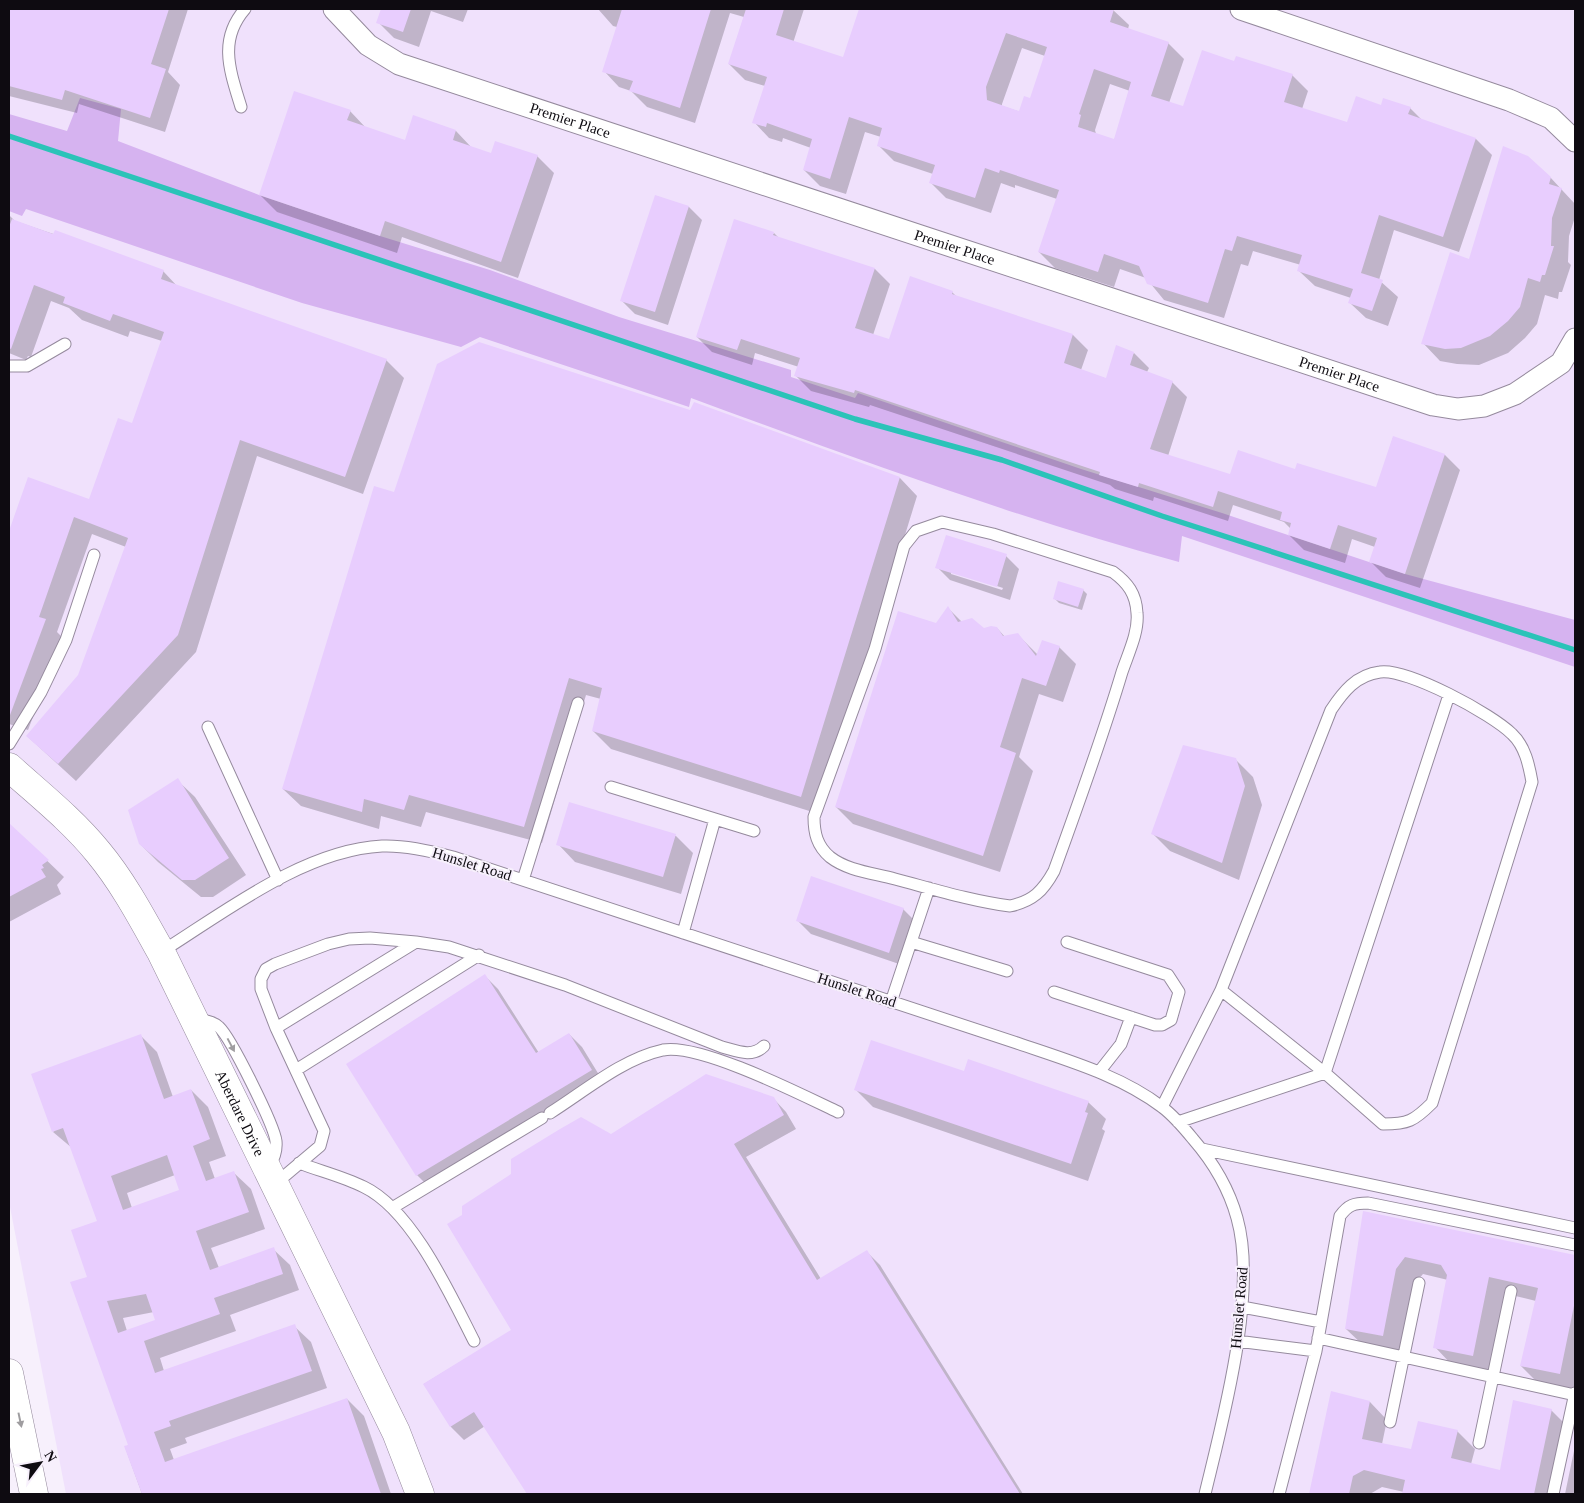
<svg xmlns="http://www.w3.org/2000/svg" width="1584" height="1503" font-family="Georgia,serif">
  <rect width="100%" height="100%" fill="#f7f0fc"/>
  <path fill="#f0e1fc" d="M9,9H1575V1494H66L9,1202Z"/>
  <path fill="#d6b3f0" d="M80,98L121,109L118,141L259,195L380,236L490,270L619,317L791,370V377L855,398L858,393L1081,469L1222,513L1405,574L1575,620V667L1182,536L1179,562C1013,517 852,457 691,398L689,407L480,337L461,347L302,303L26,209L22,216L9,211V114L67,131Z"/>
  <path fill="#0003" fill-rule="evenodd" d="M9,9H188L168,72L180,85L165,132L79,104L77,113L9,96Z
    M382,9H468L463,22L431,11L419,47L394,38L378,22Z
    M598,9H804L793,43L844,59L860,9H1112L1129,25L1128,29L1168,43L1184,59L1169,103L1184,107L1235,63L1292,75L1308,91L1302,109L1348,124L1382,106L1410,108L1423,121L1476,139L1492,155L1459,252L1394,230L1379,280L1398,297L1388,326L1366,318L1350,303L1351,298L1315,286L1299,271L1301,265L1253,251L1248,266L1241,264L1224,318L1164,300L1146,278L1120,269L1114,287L1055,268L1039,252L1057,199L1015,185V188L1001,183L991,213L946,198L930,182L933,174L894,161L878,145L881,137L865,132L846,194L820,186L804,170L811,148L783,138L782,142L769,138L754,122L765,86L745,80L729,64L744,17L730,13L695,123L647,107L631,91L619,87L604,71L617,27L613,26ZM1022,48L1045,56L1031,99L1020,112L1002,106V104ZM1110,84L1130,91L1114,141L1096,134L1095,130Z
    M350,111L367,129L406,142L456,131L472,148L492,154L537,156L554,173L518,278L402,237L397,253L277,212L260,195Z
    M1550,177L1575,204V217L1569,236L1568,262L1571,265L1562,292H1559L1558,299L1545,295L1537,324L1525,338L1508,353L1479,365L1457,364L1440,361L1423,343L1470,261Z
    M656,196L689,207L702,220L668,325L635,314L622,301Z
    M9,215L15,221L163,271L178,287L386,360L404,378L363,494L257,456L196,652L76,781L27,736L79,676L126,547L92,534L57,632L63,638L28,730L9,724V534L29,479L90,501L133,424L162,341L130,331L128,337L82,320L69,308L51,301L31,357L28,356L26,360L9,353Z
    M774,233L779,238L875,269L890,284L873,335L890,341L952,292L958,298L1073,335L1088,350L1081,370L1107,379L1134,353L1149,368L1147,372L1172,382L1187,397L1168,456L1231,476L1296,470L1377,489L1393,438L1445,455L1460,470L1420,588L1386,577L1371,562L1375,547L1352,539L1345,563L1304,550L1289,535L1291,529L1284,522L1233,505L1228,521L1154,497L1153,501L1115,489L1110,485L870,405L869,407L811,391L796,376L799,367L755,353L752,365L712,352L697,337Z
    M695,404L900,478L917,496L819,814L611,749L593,731L601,699L586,695L542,843L426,812L421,827L381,816L379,829L301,806L283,789L395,494L691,412Z
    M1006,556L1019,569L1010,600L950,580L937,567ZM951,571L1003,588L1002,590L951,574Z
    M1083,590L1087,594L1082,610L1059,603L1055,599Z
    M948,608L962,622L983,630L997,628L1005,637L1017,634L1038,655L1059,647L1076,664L1063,702L1039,694L1019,757L1033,771L1000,872L853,824L836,807L937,625Z
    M1235,759L1253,777L1262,805L1239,880L1170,851L1153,834Z
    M177,780L195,797L246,875L213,897H201L158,862L140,844Z
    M570,803L676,836L693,853L681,894L575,862L558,844Z
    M9,824L64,877L57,885L61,894L9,922V871L19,866L9,857Z
    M903,909L916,922L902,965L811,934L798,921Z
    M485,976L498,989L539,1053L569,1034L582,1047L604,1083L430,1188L417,1175Z
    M141,1036L157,1052L173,1097L191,1090L208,1107L226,1156L209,1162L215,1179L234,1173L251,1189L265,1229L211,1248L219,1268L273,1249L290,1265L299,1290L230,1315L236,1331L160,1358L164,1371L294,1326L311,1342L327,1388L185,1438L187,1443L170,1449L174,1460L347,1399L364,1416L391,1494H142L125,1447L129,1445L89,1278L98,1222L72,1148L53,1132ZM175,1175L181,1191L132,1208L127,1193ZM154,1312L157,1321L127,1331L123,1318Z
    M855,1089L1088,1102L1106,1119L1102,1129L1105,1131L1088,1181L873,1107Z
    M773,1098L786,1112L796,1129L746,1157L821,1279L867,1252L880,1265L1023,1494H528L485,1426L464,1440L451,1427L424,1384L513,1330L611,1136Z
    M1364,1213L1575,1257V1390L1538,1383L1521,1366L1536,1301L1507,1294L1490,1373L1452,1365L1435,1347L1448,1280L1423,1274L1413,1286L1400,1353L1364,1346L1346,1329Z
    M1332,1393L1370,1402L1387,1420L1382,1444L1412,1451L1457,1431L1475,1449L1471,1464L1501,1471L1551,1410L1569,1428L1555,1494H1403L1404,1492L1382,1487L1370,1494H1310Z
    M1575,1446V1494H1565Z"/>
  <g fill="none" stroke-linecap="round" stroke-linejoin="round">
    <path stroke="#2bc3b8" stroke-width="5.5" d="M9,136L855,419L1002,460L1162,516L1575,650"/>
  </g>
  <path fill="#e8cdfe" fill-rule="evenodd" d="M9,9H169L151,64L166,69L150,118L65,90L62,100L9,86Z
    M381,9H411L403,32L376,23Z
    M622,9H711L680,108L629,91L633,81L602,72Z
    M746,9H784L776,35L843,57L859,9H1114L1110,22L1169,42L1151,96L1183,106L1202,50L1234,61L1236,56L1293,74L1284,102L1347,122L1356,96L1381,105L1383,98L1411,107L1408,114L1476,138L1443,237L1379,215L1361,273L1383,280L1372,311L1348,303L1353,289L1297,271L1302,255L1237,236L1232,251L1225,249L1208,303L1147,284L1139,266L1104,254L1098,272L1038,252L1059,190L1000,170L999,173L985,168L975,198L929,183L935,165L877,146L882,128L849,117L830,179L803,170L812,139L767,123L766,127L752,123L767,77L728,64ZM1006,33L1047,47L1030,98L1024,96L1019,111L987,100L986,87ZM1094,69L1131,82L1114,139L1078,127L1081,115L1079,114Z
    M294,91L351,110L347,120L405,140L413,115L456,130L453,140L491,153L495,141L538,155L501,262L385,221L380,236L259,195Z
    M1503,146L1528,156L1551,177L1549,184L1562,188L1552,218L1551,246H1554L1545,275H1542L1540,282L1528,278L1520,307L1508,321L1490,336L1461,348L1445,349L1421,344L1450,252L1469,259Z
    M655,195L689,206L655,312L620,301Z
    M12,219L53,234L55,230L164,270L161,279L387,359L345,477L240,440L178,635L58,764L26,736L78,675L128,538L74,517L39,617L46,619L10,715L9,531L28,477L89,499L118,418L132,423L164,332L113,314L110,321L63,303L65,297L34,285L11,349L9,348V227Z
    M734,219L774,232L773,235L875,268L855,328L889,339L910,276L953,291L952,294L1073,334L1064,363L1106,378L1116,345L1134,352L1130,365L1173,381L1150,449L1230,474L1238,450L1295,469L1297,463L1376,487L1393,436L1445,454L1405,574L1369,562L1377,538L1338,525L1330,549L1288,535L1291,523L1280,520L1282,512L1218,491L1213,507L1139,483L1138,487L1099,475L1100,472L855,390L854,393L794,376L800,358L741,339L737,350L696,337Z
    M479,342L690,410L694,402L900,477L801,797L592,731L602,688L569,678L524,827L409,795L404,810L364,799L362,812L282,789L374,486L394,492L437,364Z
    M946,535L1007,554L997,587L935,568Z
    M1058,581L1084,589L1078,607L1053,599Z
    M948,606L958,622L972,618L984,628L991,626L997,627L1003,636L1018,633L1036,656L1042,640L1060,646L1046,686L1022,678L1000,747L1016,753L983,856L835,807L898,611L936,623Z
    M1183,745L1236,758L1245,786L1222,863L1151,834Z
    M178,778L229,858L195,880H182L139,844L128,810Z
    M569,802L676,834L663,877L556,845Z
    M9,823L49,860L42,865L44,868L41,869L46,877L9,897Z
    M811,876L904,908L889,953L796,921Z
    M485,974L536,1053L569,1033L592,1070L416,1176L346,1064Z
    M141,1034L164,1099L191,1089L210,1139L193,1146L206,1181L234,1171L249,1212L196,1231L210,1270L274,1247L283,1274L214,1298L220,1314L144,1341L155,1373L295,1324L312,1371L169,1421L171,1426L154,1432L165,1462L347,1398L381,1494H142L124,1446L128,1445L70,1282L87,1277L71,1230L97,1221L63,1128L52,1132L31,1074ZM167,1155L179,1190L123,1210L111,1176ZM146,1294L155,1320L118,1333L107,1301Z
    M871,1040L964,1071L968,1059L1089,1101L1085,1112L1088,1113L1071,1164L854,1090Z
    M706,1074L774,1097L784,1115L734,1144L817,1280L867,1250L1020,1494H527L474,1412L450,1427L423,1384L511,1330L447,1224L462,1215V1206L511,1174V1159L560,1129L581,1117L611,1134Z
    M1363,1211L1575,1255V1301L1560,1374L1520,1366L1538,1288L1489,1277L1473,1356L1433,1348L1447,1275L1441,1265L1405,1257L1396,1269L1383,1336L1345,1329Z
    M1331,1391L1370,1401L1362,1439L1411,1449L1418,1421L1458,1430L1451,1458L1500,1470L1513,1400L1552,1409L1534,1494H1402L1405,1480L1364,1470L1353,1476L1349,1494H1309Z"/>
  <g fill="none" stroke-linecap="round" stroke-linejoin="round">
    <defs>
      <path id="lane" d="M241,107C230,71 218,40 245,9
        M9,366H27L65,344
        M942,522L993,534L1113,572C1128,583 1136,594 1137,613C1139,632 1128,654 1122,672C1102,739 1078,805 1054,871C1043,891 1033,901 1010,906C971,901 933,889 895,879C873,873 848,871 830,857C817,846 814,833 814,817L875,649L904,546L916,531Z
        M208,727L278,880
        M9,744L41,692L66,640L94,555
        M611,787L754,831
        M523,880L578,703
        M683,933L715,819
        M911,942L1007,971
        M161,952C225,912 304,850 382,846C405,845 431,851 453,857L1017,1043C1066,1060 1120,1075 1162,1107C1174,1116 1184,1128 1193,1139C1213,1162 1229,1189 1237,1218C1258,1292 1223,1419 1205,1494
        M1221,990L1325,1073L1449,695
        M1054,992L1155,1025H1162L1171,1020L1179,992L1168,975L1067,942
        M891,1002L929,888
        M197,1019C205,1021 213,1021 219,1027C231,1038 274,1125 276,1141C277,1151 274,1159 269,1167
        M276,1028L416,942
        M296,1070L479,955
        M1099,1072L1121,1044L1131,1017
        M1162,1107L1221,990L1331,710C1343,692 1356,675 1380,672C1407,668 1492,714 1512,734C1525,746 1529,765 1532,782L1432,1103C1414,1121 1408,1124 1383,1124L1325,1073L1178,1122
        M550,1113C585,1091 622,1059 663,1050C700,1043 802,1095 838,1112
        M1202,1149L1575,1228
        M299,1163C320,1171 344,1177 364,1187C412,1210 450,1294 474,1341
        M275,1184L320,1146L324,1131L276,1028L261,989V979L266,969L275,964L328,944L349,939L370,938L416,942L449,947L565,985L722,1047C737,1051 752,1058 764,1046
        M392,1208L542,1118
        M1242,1307L1321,1322
        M1318,1338L1575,1395
        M1237,1341L1316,1351
        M1390,1422L1419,1283
        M1479,1443L1511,1291
        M1279,1494L1316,1351L1340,1216C1348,1205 1354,1203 1368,1203L1575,1245
        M1553,1494L1575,1393"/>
      <g id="street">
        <path id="s1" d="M334,9L368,45L399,64L1433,405L1458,409L1484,406L1515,394L1561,363L1575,339"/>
        <path d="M1241,9L1509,100L1551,118L1575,141"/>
      </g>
      <g id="secondary">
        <path id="s2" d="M9,767C39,794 72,820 98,852C123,882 142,918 161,952L396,1432L420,1494"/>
      </g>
      <path id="primary" d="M9,1373L34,1494"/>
    </defs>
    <use href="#lane" stroke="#958a9d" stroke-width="13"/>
    <use href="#street" stroke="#958a9d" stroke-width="23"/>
    <use href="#secondary" stroke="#958a9d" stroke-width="29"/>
    <use href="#primary" stroke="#958a9d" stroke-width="29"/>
    <use href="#lane" stroke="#fff" stroke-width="11"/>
    <use href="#street" stroke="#fff" stroke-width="21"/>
    <use href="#secondary" stroke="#fff" stroke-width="28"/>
    <use href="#primary" stroke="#fff" stroke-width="28"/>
  </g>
  <defs><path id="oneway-solid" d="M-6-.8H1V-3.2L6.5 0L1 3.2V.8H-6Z" transform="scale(1.25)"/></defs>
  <g fill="#9f9da0">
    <use href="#oneway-solid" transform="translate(231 1045) rotate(62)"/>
    <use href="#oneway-solid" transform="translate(20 1420) rotate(78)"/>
  </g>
  <g text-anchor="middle" stroke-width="4" stroke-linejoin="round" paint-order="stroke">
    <g font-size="15" fill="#0e0b11" stroke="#f7f0fc">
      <text dy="5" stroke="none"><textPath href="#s1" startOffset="266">Premier Place</textPath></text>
      <text dy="5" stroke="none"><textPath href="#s1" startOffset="671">Premier Place</textPath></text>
      <text dy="5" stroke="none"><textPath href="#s1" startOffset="1076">Premier Place</textPath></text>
      <text transform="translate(472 864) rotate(17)" y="5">Hunslet Road</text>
      <text transform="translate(857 990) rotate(18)" y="5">Hunslet Road</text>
      <text dy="5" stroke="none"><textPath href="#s2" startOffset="421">Aberdare Drive</textPath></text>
      <text transform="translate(1239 1308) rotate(-85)" y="5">Hunslet Road</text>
    </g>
  </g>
  <rect width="1584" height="1503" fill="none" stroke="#0e0b11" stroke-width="20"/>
  <g transform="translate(40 1463) rotate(58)" stroke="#f7f0fc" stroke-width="4" paint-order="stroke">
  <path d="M0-4L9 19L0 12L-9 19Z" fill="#0e0b11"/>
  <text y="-8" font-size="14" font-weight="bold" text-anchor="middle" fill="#0e0b11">N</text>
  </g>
</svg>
